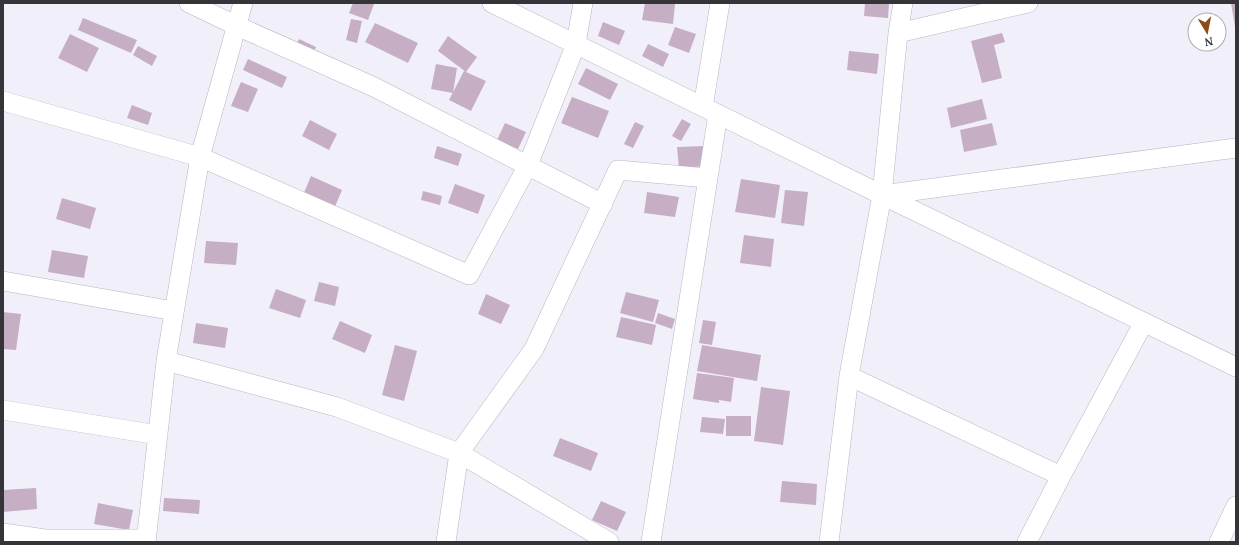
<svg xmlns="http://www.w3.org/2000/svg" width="1239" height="545" font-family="'PT Serif',serif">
  <rect width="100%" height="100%" fill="#f1f0fa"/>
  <path fill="#c6aec5" d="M353,3H370L374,4L368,20L349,13Z
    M645,3L675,4L673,24L642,20Z
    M865,3H889L888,18L864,16Z
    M1231,3H1236V27H1235Z
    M83,18L137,40L131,53L78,30Z
    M351,19L362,21L357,43L346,40Z
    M603,22L625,31L619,45L598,36Z
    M375,23L418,43L408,63L365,42Z
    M675,27L696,34L689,53L668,45Z
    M1002,33L1005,42L994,45L1002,78L982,83L971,41Z
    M70,34L99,48L87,72L58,58Z
    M448,36L477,57L466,72L486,81L471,111L449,100L464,71L466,72L438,51Z
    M299,39L316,47L312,56L295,48Z
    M648,44L669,54L663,67L642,56Z
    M138,46L157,56L152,66L133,55Z
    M849,51L879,54L877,74L847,70Z
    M248,59L287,77L282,88L243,70Z
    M436,64L457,68L453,93L431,89Z
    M586,68L618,84L610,100L578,84Z
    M241,82L258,89L248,112L231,106Z
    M572,97L609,111L598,138L561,123Z
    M982,99L987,119L951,128L947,108Z
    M132,105L152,113L148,125L127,118Z
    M682,119L691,124L681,141L672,136Z
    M310,120L337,134L329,150L302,136Z
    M635,122L644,126L633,148L624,144Z
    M505,123L526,132L518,149L497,140Z
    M992,123L997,145L964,152L960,130Z
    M437,146L462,154L458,166L434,158Z
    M705,146L707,166L679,168L677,147Z
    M311,176L342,190L334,209L303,195Z
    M741,179L780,185L775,218L735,212Z
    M455,184L485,195L478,214L448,203Z
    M785,190L808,192L804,226L781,223Z
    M423,191L442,196L440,205L421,200Z
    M647,192L679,197L675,217L644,213Z
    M62,198L96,208L90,229L56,219Z
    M744,235L774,239L771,267L740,263Z
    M206,241L238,243L236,265L204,263Z
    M52,250L88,256L84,278L48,272Z
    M319,282L339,287L335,306L314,301Z
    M276,289L306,300L300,318L269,308Z
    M626,292L659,300L653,322L620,313Z
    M486,294L510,305L501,324L478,314Z
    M3,312L21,314L16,350L3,349Z
    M658,313L675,319L672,329L655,323Z
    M621,317L656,325L652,345L616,337Z
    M703,320L716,322L712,345L699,343Z
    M340,321L372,335L365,353L332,339Z
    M196,323L228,328L225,348L193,343Z
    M395,345L417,351L404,401L382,395Z
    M702,345L761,355L757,381L697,371Z
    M697,373L734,378L731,402L719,400V403L693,399Z
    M761,387L790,391L783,445L754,441Z
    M726,416H751V436H726Z
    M702,417L725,419L723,434L700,432Z
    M560,438L598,453L591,471L553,456Z
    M782,481L817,484L816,505L780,502Z
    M36,488L37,509L3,512V490Z
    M164,498L200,500L199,514L163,511Z
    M601,501L626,512L617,531L592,520Z
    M98,503L133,510L129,530L94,524Z"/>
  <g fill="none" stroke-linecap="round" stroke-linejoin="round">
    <defs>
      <path id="street" d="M189,3L237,26L374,87L603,204
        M492,3L882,195L1236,367
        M898,33L1028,3
        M3,101L200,157L469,275L528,165L576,44L583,3
        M703,107L720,3
        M882,195L1236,148
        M3,281L174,311
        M166,361L337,407L459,453L609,542
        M849,376L1061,476
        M3,410L158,435
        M3,533L45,539H146
        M146,542L166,361L200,157L243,3
        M446,542L459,453L534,349L618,170L707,178
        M651,542L718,114
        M829,542L849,376L882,195L898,33L903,3
        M1027,542L1061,476L1144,322
        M1219,542L1236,506"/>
    </defs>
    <use href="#street" stroke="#b7b6c0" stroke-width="20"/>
    <use href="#street" stroke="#fff" stroke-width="19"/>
  </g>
  <rect width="1239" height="545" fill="none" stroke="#353539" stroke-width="8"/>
  <g transform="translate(1207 32) rotate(170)"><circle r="19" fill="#ffffff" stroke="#aeaeb0"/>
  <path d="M0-3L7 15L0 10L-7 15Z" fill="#8c4c15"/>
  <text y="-6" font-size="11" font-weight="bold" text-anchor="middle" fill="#353539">N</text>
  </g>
</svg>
